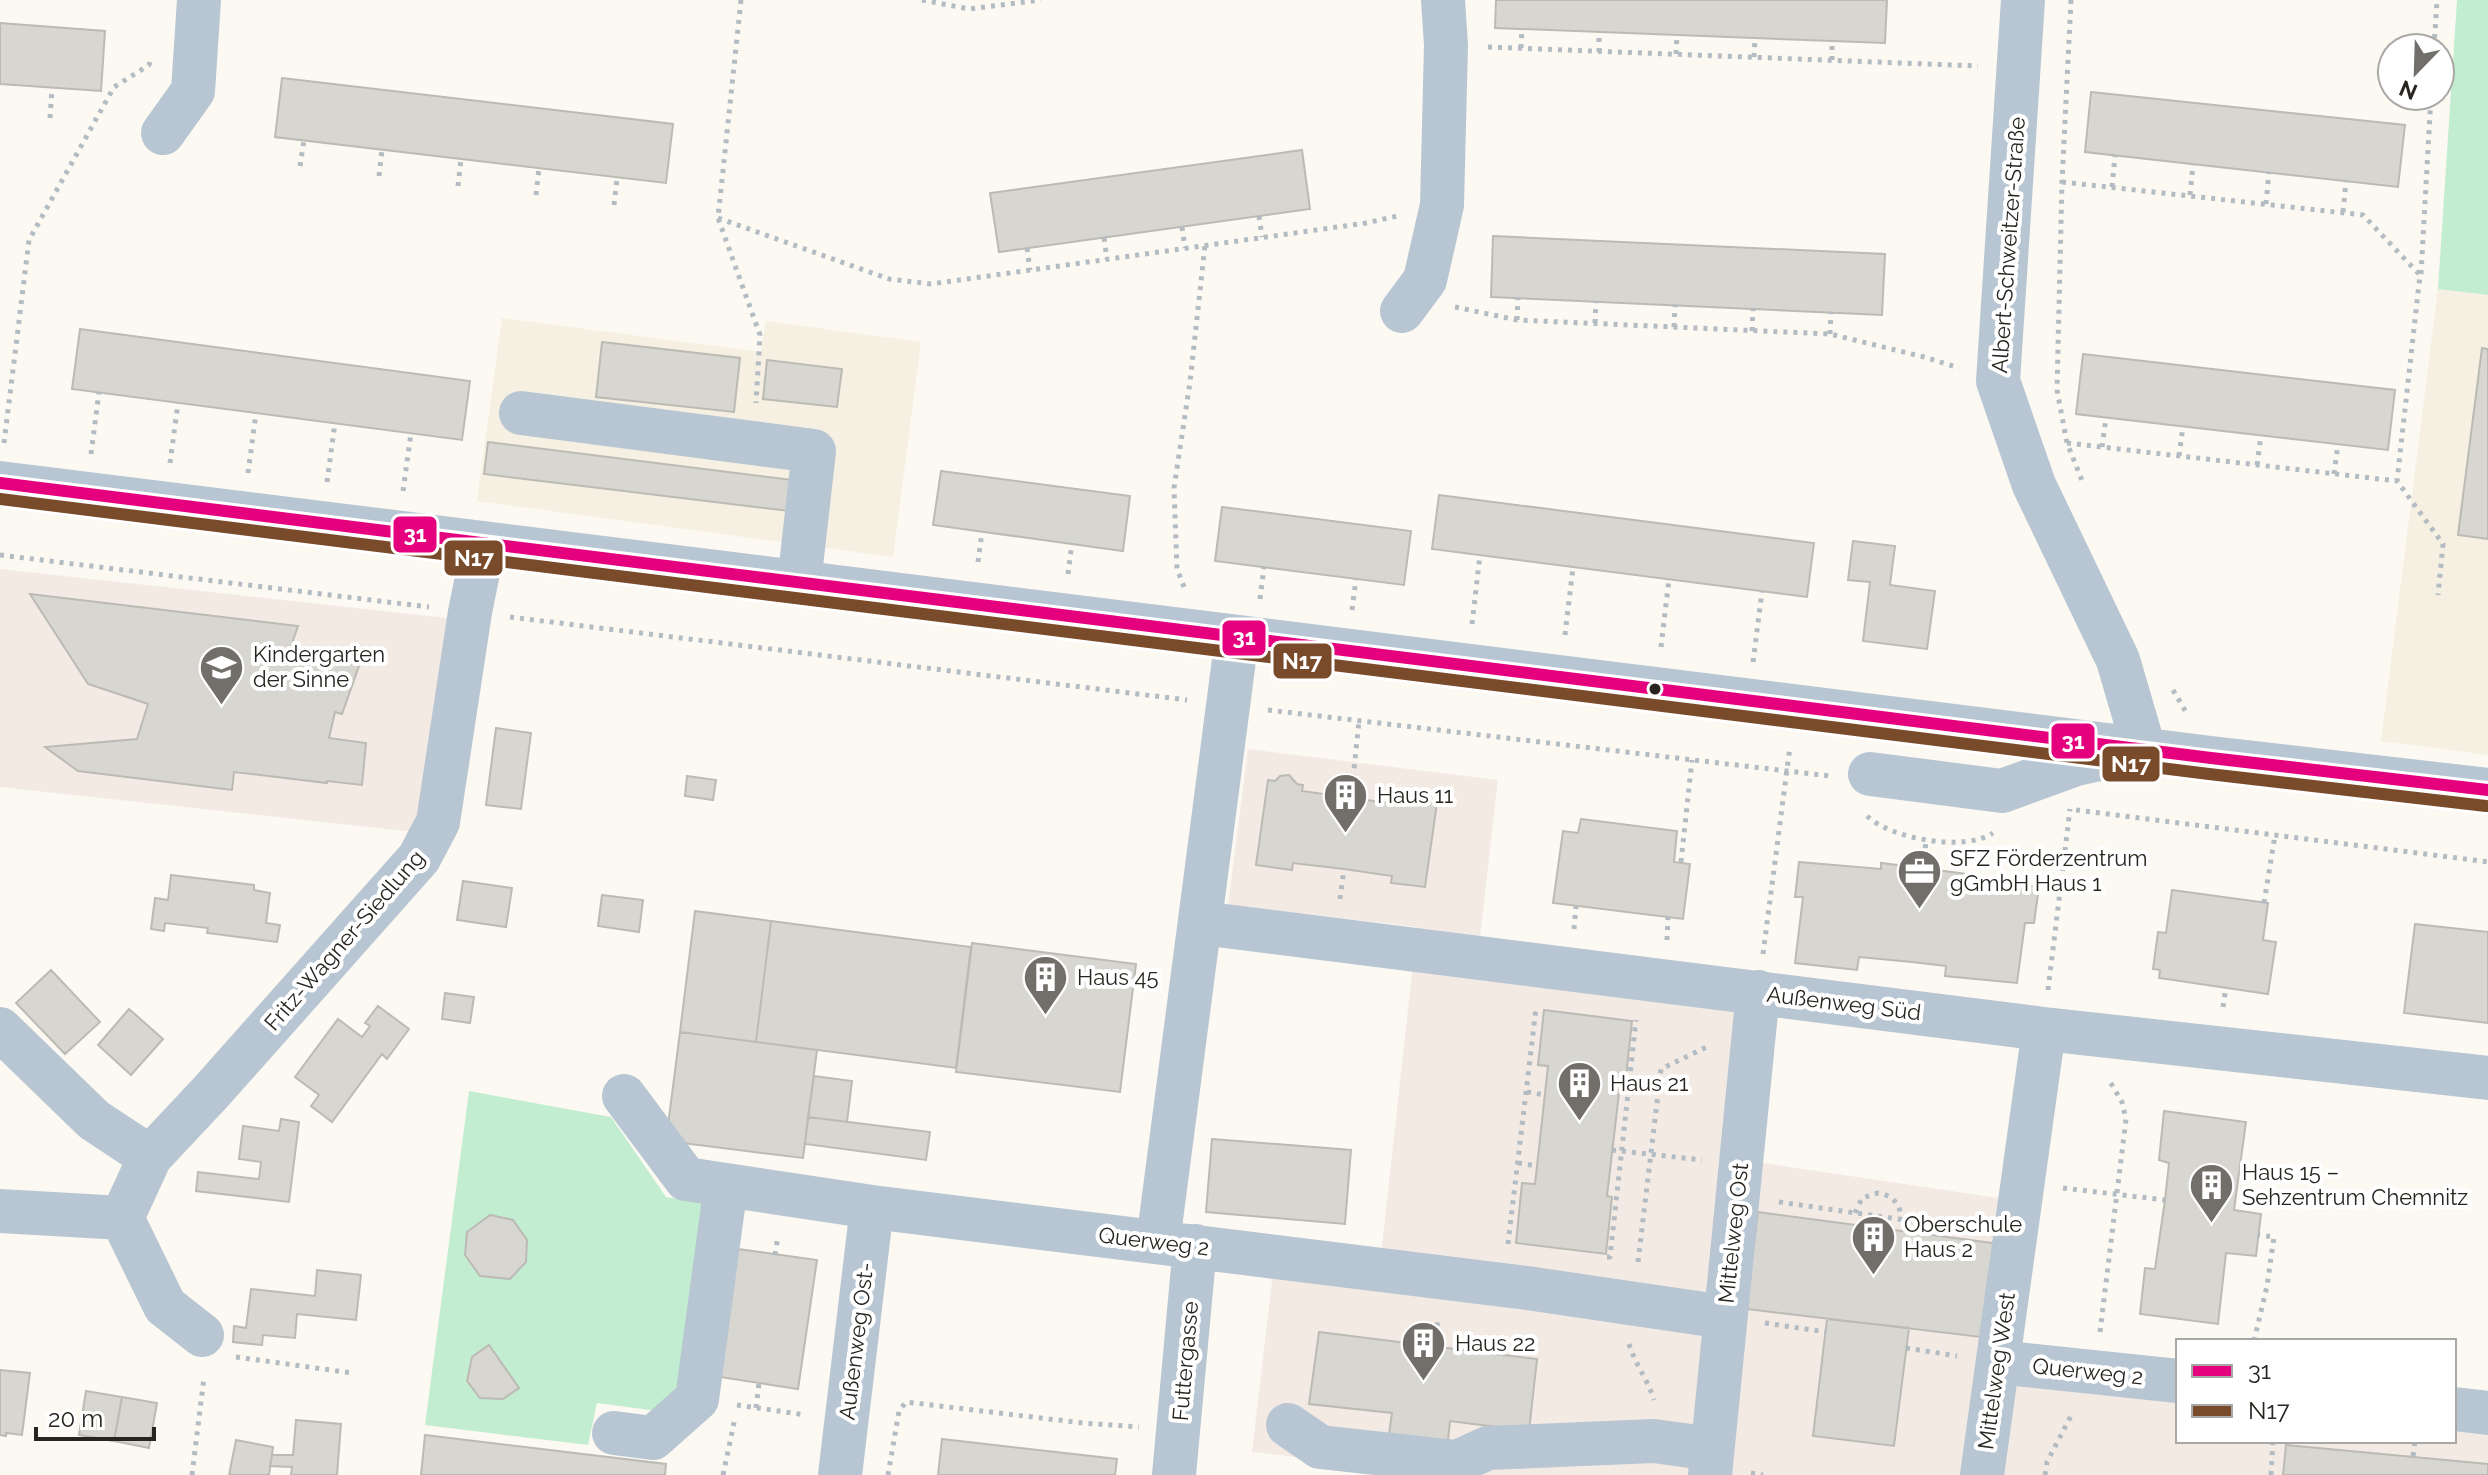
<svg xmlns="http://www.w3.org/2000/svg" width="2488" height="1475" viewBox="0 0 2488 1475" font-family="Raleway,sans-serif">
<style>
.built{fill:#f5f0e1}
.education{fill:#f4eae4}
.green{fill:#c2edd0}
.building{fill:#d8d6d0;stroke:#bcbab4;stroke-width:2}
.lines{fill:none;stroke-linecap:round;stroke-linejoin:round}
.path{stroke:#b3bcc2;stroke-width:5;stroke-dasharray:4 6;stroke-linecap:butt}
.minor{stroke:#b7c6d2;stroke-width:44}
.bus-1-casing{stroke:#fff;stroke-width:18}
.bus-2-casing{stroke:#fff;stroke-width:18}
.bus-1{stroke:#e5007d;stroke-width:12}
.bus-2{stroke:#7a4b2a;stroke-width:12}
.bus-dot{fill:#282520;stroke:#fff;stroke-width:3}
.labels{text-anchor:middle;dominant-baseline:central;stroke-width:8;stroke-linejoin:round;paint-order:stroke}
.street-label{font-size:22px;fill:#282520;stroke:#fff}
.poi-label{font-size:22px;fill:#282520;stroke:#fff;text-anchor:start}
.line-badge{stroke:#fff;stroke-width:3}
.badge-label{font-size:22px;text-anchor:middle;font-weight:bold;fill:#fff}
</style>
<rect width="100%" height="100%" fill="#fcf9f2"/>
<path class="built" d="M2438,289L2488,295V755L2381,741Z
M502,318L761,352L766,321L921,342L893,557L477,501Z"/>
<path class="education" d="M0,569L447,618L424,833L0,787Z
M1248,749L1498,780L1476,972L1779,1011L1757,1162L2039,1204L2017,1374L2178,1393V1441H2454V1425L2488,1429V1475H1447L1252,1452L1273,1272L1378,1282L1417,927L1228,905Z"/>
<path class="green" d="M2457,0H2488V295L2438,289Z
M469,1091L611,1117L666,1197L712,1204L690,1385L665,1412L597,1403L588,1445L425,1425Z"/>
<path class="building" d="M1496,0H1887L1885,43L1495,28Z
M0,23L105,31L101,91L0,84Z
M282,78L673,124L666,183L275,137Z
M2091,92L2405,125L2398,187L2085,152Z
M1302,150L1310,209L999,252L990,193Z
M1493,236L1885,254L1882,315L1491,297Z
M80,329L470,381L462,440L72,389Z
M602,342L740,358L734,412L596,397Z
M2482,348L2488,349V539L2458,535Z
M2083,354L2395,390L2388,450L2076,414Z
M767,360L842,369L837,407L763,399Z
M488,442L793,480L789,511L484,474Z
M941,471L1130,496L1123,551L933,525Z
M1439,495L1814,543L1807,597L1432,549Z
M1222,507L1411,531L1404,585L1215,561Z
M1853,541L1895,546L1890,585L1935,591L1927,649L1863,641L1870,582L1848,580Z
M30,594L298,626L290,649L308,656L310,649L359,666L342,714L335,712L329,738L366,743L362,785L327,781V783L234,772L232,790L78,771L45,747L137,739L148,704L88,684Z
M496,728L531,733L521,809L486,805Z
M1289,775L1297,784L1303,785L1302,791L1402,805V798L1408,799L1414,793H1421L1430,802L1437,803L1425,887L1391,883L1392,876L1344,869L1293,863L1292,870L1256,865L1268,780L1275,781L1280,776Z
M687,776L716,780L713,800L685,796Z
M1581,819L1677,831L1674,862L1690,864L1683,919L1553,903L1563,831L1578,833Z
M1799,862L1881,869V863L1968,874L1967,879L2039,887L2034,923H2025L2017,983L1945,976L1946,966L1912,962L1859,957L1857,970L1795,963L1803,897H1795Z
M171,875L254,885V890L270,893L266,923L280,925L277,942L207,933L208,928L165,923L164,931L151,929L155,898L168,900Z
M463,881L512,888L506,927L457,920Z
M2172,890L2268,903L2263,940L2276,942L2268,994L2159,978L2160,970L2153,969L2158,932L2166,933Z
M602,895L643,900L639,932L598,926Z
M695,911L771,921L756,1042L680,1032Z
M771,921L971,947L956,1068L756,1042Z
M2415,924L2488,932V1023L2404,1013Z
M972,943L1136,964L1120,1092L956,1072Z
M51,970L100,1022L65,1054L16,1003Z
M445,993L474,997L470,1023L442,1019Z
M378,1006L409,1029L387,1059L382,1054L332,1122L311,1106L319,1095L295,1077L338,1019L362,1037L370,1026L365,1023Z
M129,1009L163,1039L131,1075L98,1045Z
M1544,1010L1632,1021L1626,1077L1621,1076L1607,1196L1612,1197L1606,1254L1516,1243L1522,1183L1535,1184L1537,1166L1548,1066L1538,1065Z
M680,1032L817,1050L803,1158L666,1141Z
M814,1076L852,1081L847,1122L808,1117Z
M2164,1111L2246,1122L2234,1210L2261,1214L2256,1256L2226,1253L2218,1324L2140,1314L2145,1268L2155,1269L2165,1200L2169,1163L2159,1160Z
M808,1117L930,1132L926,1160L805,1144Z
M281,1119L299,1122L289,1202L196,1191L198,1172L259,1179L261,1162L239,1159L243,1126L279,1131Z
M1212,1139L1351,1150L1345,1224L1206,1212Z
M1758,1212L2001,1244L1989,1338L1746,1309Z
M490,1215L513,1220L527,1240L526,1262L510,1279L480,1276L465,1255L467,1232Z
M738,1249L817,1260L798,1389L720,1377Z
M317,1270L361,1275L356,1320L297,1314L295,1338L263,1335L262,1345L233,1342L234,1326L246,1328L251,1289L315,1296Z
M1827,1319L1909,1328L1894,1446L1813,1436Z
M1319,1332L1537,1359L1529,1431L1450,1421L1447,1449L1388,1441L1392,1413L1309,1404Z
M489,1345L519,1388L503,1399L480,1398L467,1381L472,1357Z
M0,1370L30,1373L22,1435L6,1433V1436L0,1435Z
M86,1391L122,1397L114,1441L79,1435Z
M122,1397L157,1403L149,1448L114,1441Z
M296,1420L341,1424L337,1475H291L292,1467L270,1466L272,1455H293Z
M425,1435L666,1464L665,1475H421Z
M942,1439L1117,1459L1115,1475H938Z
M236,1440L273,1447L269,1475H229Z
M2286,1445L2488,1464V1475H2283Z"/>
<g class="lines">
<path class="path" d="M741,0L718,218L760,335L756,403
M922,0L969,9L1041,0
M2071,0L2062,182L2057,390L2067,443L2083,483
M1488,47L1978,66
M1521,48L1522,29
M2434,48L2437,0
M1599,52V32
M1676,54L1677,35
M1754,57L1755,38
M1832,60V41
M50,118L52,88
M300,166L304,140
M379,176L382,150
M2062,182L2363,215L2420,275L2397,481
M458,186L461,159
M2112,187L2115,156
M536,195L539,168
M2190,195L2193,164
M2266,204L2269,172
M614,205L617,178
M2343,212L2346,181
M1259,216L1262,237
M718,218L889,279L931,284L1366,223L1397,216
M1182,227L1185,248
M1104,238L1107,259
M1027,248L1030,270
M2421,274L2431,96
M1455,307L1517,320L1830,334L1924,357L1959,368
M1517,320L1518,298
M1595,323L1596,301
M1674,327L1675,305
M1752,331L1753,309
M1830,334L1831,312
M4,443L29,240L114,87L149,65L150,61
M2067,443L2397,481L2443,544L2438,595
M2102,447L2106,418
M91,454L99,392
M2179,456L2183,426
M170,463L178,403
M2257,465L2261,435
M248,473L256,413
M2334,474L2338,444
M327,482L335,423
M403,491L411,433
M0,555L429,607
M978,562L982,532
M1068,574L1072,543
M1184,587L1177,569L1174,488L1190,382L1205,245
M1260,599L1264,567
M1352,610L1356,579
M510,617L1187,700
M1472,624L1480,555
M1565,635L1573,567
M1661,647L1669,579
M1753,662L1762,592
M2173,690L2186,712
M1268,710L1830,776
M1351,798L1359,721
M2076,810L2488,862
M1867,816C1891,839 1964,852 1993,833
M1681,862L1692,760
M1924,868L1926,838
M1340,899L1344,869
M2264,903L2275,835
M1574,929L1576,906
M1667,940L1668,917
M1763,954L1790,746
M2048,990L2070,809
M2223,1007L2226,987
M1527,1092L1545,1095
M1612,1150L1702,1160
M1518,1163L1537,1166
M2063,1188L2165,1200
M1779,1202L1975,1230
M1855,1213L1862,1198L1878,1193C1892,1195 1901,1204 1901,1219
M1877,1228L1879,1216
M1508,1244L1536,1008
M775,1255L778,1236
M1607,1257H1610L1636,1020
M1638,1262L1661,1069L1711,1045
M1765,1323L1826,1332
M2100,1332L2126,1119L2122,1102L2109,1080
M2254,1341L2267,1286L2274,1237L2258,1235
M1629,1344C1635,1364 1648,1380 1654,1400
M1434,1346L1438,1320
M1906,1348L1957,1356
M236,1357L352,1373
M737,1405L806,1415
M756,1408L759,1383
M2413,1456L2415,1441
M1751,1473L1763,1475
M192,1475L204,1377
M723,1475L735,1418
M888,1475L899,1411L906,1402L1083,1423L1139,1427
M2045,1475L2047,1462L2073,1412
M2271,1475L2273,1441"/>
<path class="minor" d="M2023,0L1998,381L2034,485L2118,660L2144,749
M163,133L193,91L199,0
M1402,311L1425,280L1442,205L1446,45L1443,0
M521,413L814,451L799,583
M0,483L2211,758L2488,790
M1870,774L2002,791L2076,764L2118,755
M1201,923L2044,1029L2488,1078
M0,1029L94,1120L150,1157
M624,1096L686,1179L872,1207L1527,1288L1724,1317
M0,1211L122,1218L165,1306L202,1335
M122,1218L150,1157L211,1092L419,858L438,822L470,612L484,543
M1158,1242L1237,637
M1998,1362L2178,1381
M2454,1409L2488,1413
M1288,1425L1320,1447L1457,1462L1488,1448L1654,1441L1712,1449
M614,1433L653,1438L697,1399L726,1185
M840,1475L872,1207
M1174,1475L1195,1246
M1710,1475L1758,992
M1982,1475L2044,1029"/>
<defs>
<path id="bus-1" d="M0,483L2211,758L2488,790"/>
<path id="bus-2" d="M0,499L2209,774L2486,806"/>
</defs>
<use href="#bus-1" class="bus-1-casing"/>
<use href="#bus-2" class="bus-2-casing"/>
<use href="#bus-1" class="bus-1"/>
<use href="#bus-2" class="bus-2"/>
</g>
<defs>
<symbol id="school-pin" viewBox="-11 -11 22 30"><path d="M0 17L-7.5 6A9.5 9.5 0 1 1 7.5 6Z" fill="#726f6a" stroke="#fff"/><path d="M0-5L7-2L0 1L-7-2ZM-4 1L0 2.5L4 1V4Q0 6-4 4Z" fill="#fff"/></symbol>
<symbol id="building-pin" viewBox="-11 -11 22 30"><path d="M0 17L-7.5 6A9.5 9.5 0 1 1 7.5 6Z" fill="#726f6a" stroke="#fff"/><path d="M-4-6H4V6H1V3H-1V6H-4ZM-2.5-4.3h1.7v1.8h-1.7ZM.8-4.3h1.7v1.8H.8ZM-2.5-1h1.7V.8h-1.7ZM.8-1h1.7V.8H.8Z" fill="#fff"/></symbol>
<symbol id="office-pin" viewBox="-11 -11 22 30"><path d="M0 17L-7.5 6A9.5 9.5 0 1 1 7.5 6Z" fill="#726f6a" stroke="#fff"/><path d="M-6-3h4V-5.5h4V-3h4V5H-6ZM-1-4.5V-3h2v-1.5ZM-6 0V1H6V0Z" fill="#fff"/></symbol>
</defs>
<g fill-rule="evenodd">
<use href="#school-pin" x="196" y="642" width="51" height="69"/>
<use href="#building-pin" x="1320" y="770" width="51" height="69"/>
<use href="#office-pin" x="1894" y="846" width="51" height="69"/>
<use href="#building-pin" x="1020" y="952" width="51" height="69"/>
<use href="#building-pin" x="1554" y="1058" width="51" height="69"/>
<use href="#building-pin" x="2186" y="1160" width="51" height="69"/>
<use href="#building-pin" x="1848" y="1212" width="51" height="69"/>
<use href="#building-pin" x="1398" y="1318" width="51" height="69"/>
</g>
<circle class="bus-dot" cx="1655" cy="689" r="7"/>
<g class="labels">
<g class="street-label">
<text transform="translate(2008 245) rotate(-86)">Albert-Schweitzer-Straße</text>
<text transform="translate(344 940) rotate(-49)">Fritz-Wagner-Siedlung</text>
<text transform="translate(1844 1003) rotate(7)">Außenweg Süd</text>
<text transform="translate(1733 1233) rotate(-84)">Mittelweg Ost</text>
<text transform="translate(1154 1241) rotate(7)">Querweg 2</text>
<text transform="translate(856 1341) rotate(-83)">Außenweg Ost-</text>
<text transform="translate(1185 1361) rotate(-85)">Futtergasse</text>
<text transform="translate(1996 1371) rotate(-82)">Mittelweg West</text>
<text transform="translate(2088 1371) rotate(6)">Querweg 2</text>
</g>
<g class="poi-label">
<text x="253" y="654">Kindergarten<tspan x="253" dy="25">der Sinne</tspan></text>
<text x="1377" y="795">Haus 11</text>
<text x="1950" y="858">SFZ Förderzentrum<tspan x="1950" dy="25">gGmbH Haus 1</tspan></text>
<text x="1077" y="977">Haus 45</text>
<text x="1610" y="1083">Haus 21</text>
<text x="2242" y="1172">Haus 15 –<tspan x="2242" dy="25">Sehzentrum Chemnitz</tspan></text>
<text x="1904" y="1224">Oberschule<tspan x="1904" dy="25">Haus 2</tspan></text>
<text x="1455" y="1343">Haus 22</text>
</g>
</g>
<g class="line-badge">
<rect x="392" y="515" width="46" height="39" rx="8" fill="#e5007d"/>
<rect x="443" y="539" width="61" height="38" rx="8" fill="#7a4b2a"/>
<rect x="1221" y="619" width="46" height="38" rx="8" fill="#e5007d"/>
<rect x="1272" y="642" width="61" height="38" rx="8" fill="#7a4b2a"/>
<rect x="2050" y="722" width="46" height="38" rx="8" fill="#e5007d"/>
<rect x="2101" y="745" width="60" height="38" rx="8" fill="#7a4b2a"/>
</g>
<g class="badge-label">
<text x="415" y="542">31</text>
<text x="474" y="566">N17</text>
<text x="1244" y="645">31</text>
<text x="1302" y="669">N17</text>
<text x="2073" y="749">31</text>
<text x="2131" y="772">N17</text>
</g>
<rect x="2176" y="1339" width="280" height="104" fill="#ffffff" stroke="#a9a8a6" stroke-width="2"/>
<rect x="2192" y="1365" width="40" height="12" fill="#e5007d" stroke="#a9a8a6" stroke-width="2"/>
<text x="2248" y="1379" font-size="24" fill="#282520">31</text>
<rect x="2192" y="1405" width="40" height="12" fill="#7a4b2a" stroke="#a9a8a6" stroke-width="2"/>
<text x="2248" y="1419" font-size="24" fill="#282520">N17</text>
<g transform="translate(2416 72) rotate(203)"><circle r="38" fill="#ffffff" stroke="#a9a8a6" stroke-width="2"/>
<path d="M0-6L14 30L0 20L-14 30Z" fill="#726f6a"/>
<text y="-12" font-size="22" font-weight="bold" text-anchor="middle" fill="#282520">N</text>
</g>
<path d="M36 1427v12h118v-12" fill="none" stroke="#282520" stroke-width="4"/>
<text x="48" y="1427" font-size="24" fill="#282520" stroke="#ffffff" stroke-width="6" paint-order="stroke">20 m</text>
</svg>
